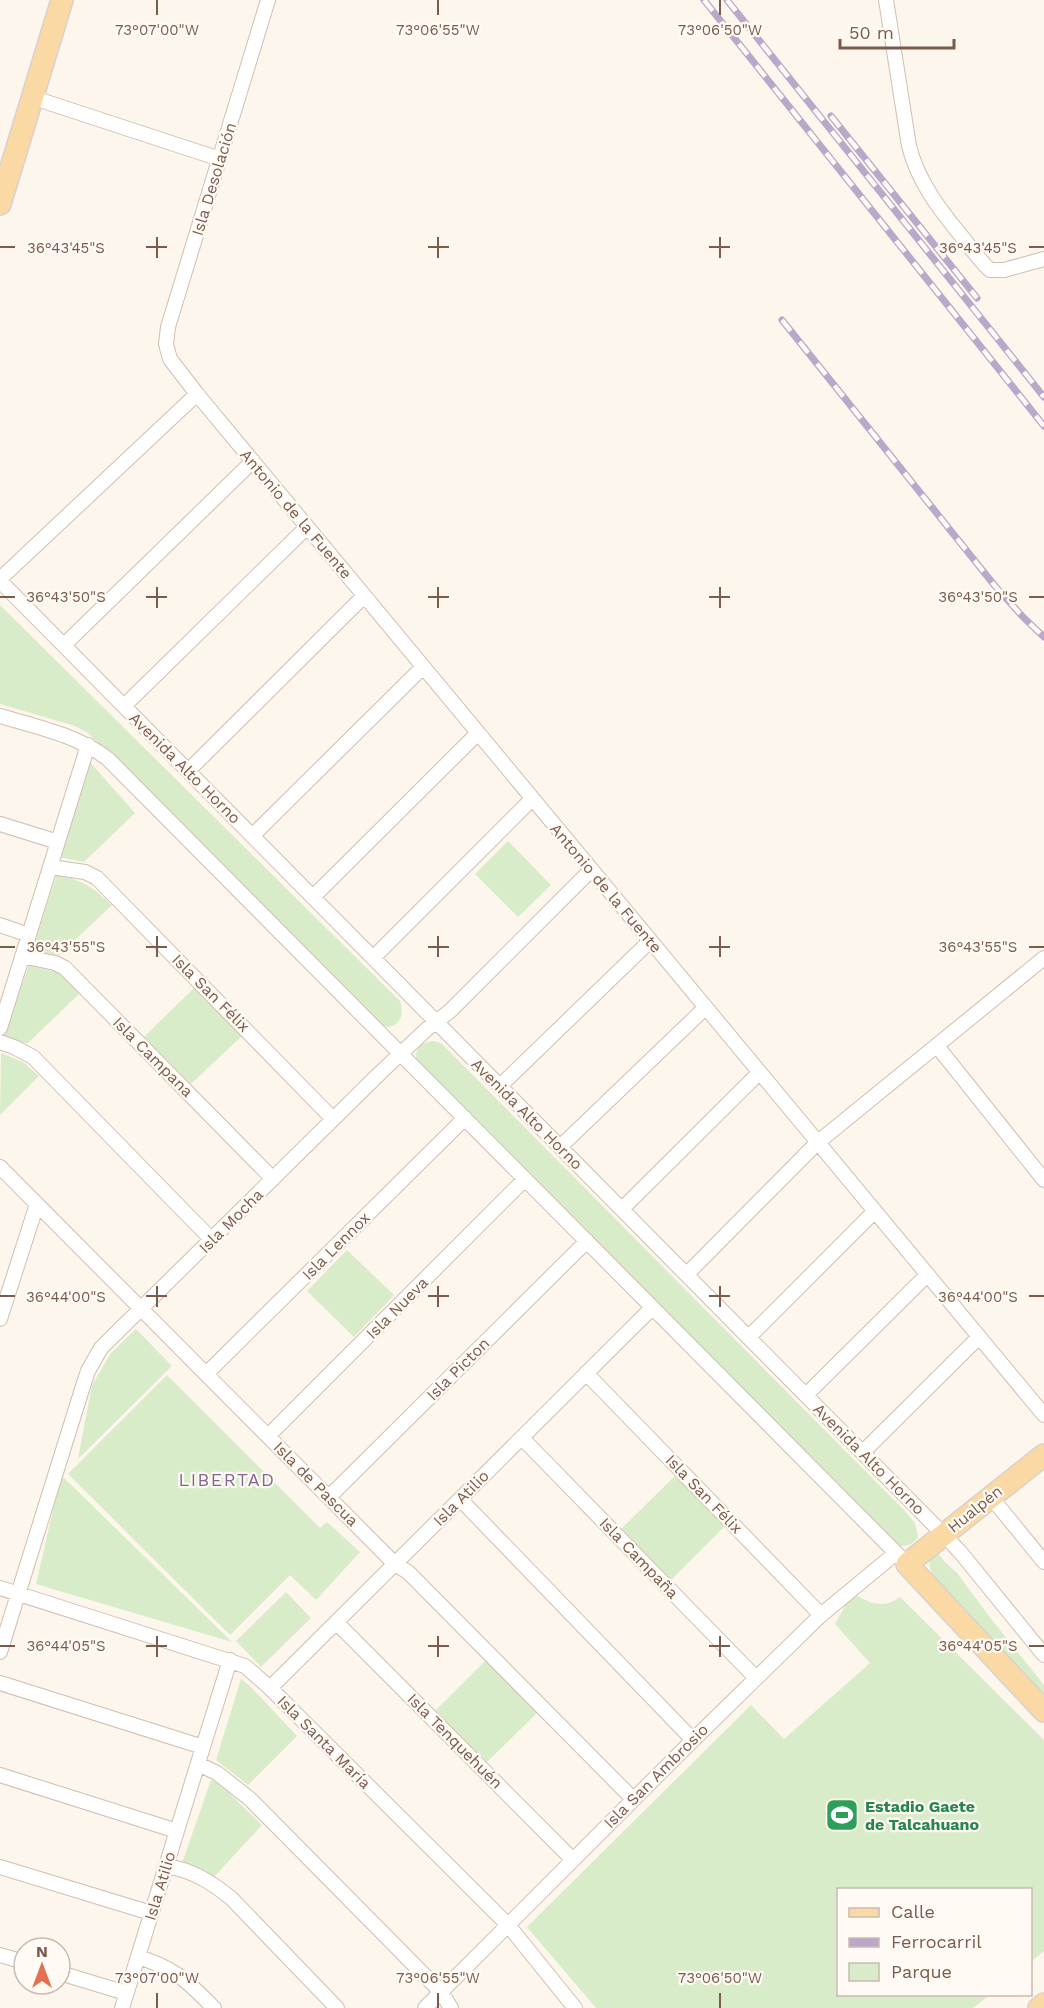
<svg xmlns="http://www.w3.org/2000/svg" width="1044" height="2008" viewBox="0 0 1044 2008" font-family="'Work Sans',sans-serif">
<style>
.green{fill:#d8ecc9}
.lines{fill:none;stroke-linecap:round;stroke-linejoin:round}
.street-casing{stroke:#d1beb0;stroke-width:16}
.primary-casing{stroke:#dad1cd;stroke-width:24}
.street{stroke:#fff;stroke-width:14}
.primary{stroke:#fbd9a5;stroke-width:21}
.rail-casing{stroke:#b9a8c9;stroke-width:7}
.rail{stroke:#fffaf3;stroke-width:4.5;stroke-dasharray:14;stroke-linecap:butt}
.ticks{fill:none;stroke:#7a5c4d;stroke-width:2}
.labels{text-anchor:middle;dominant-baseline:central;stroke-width:4.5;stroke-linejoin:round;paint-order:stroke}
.street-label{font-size:16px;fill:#7a5c4d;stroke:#fffaf3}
.leisure-label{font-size:16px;font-weight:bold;fill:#27864d;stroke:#fffaf3;text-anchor:start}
.neighbourhood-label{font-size:18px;letter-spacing:1.5px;fill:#846695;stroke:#fffaf3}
.ticks-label{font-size:15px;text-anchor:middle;fill:#7a5c4d;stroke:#fffaf3;stroke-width:4.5;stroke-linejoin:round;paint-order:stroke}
</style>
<rect width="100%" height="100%" fill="#fdf6ec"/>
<path class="green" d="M0,605L400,1001C405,1016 399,1030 381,1026L88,733L75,726L0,704Z
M89,761L135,813L84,862L59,857Z
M508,841L551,885L518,917L475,874Z
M57,874C84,882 91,885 112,905L58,956L32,951Z
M29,965L59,973L81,992L28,1043H16L3,1039Z
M197,985L244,1034L191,1084L144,1037Z
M434,1041L441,1043L904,1510L915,1523L918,1537C912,1545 908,1546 898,1546L416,1060C415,1047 422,1042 434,1041Z
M1,1053L23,1062L39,1076L0,1115Z
M347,1250L394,1295L354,1337L307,1291Z
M136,1329L172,1366L78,1459L92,1385L111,1353Z
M167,1375L320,1528L327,1522L360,1552L316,1600L290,1575L230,1635L68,1474Z
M61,1475L232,1642L36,1584Z
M675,1476L725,1526L671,1580L621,1529Z
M932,1545L944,1561L957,1573L992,1620L1044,1685V1698L936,1584C931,1570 925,1560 932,1545Z
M286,1592L311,1618L261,1667L236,1641Z
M852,1593C870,1603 882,1610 900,1597L1044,1740V1951L1031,1962L1030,1890H838V1994L990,1995L973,2008H596L527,1927L751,1705L784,1739L870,1663L835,1624Z
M487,1659L539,1711L487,1762L435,1711Z
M241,1679L249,1685L297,1736L248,1785L216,1760Z
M211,1780L219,1783L262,1825L213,1878L181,1866Z"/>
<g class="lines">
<defs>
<path id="street" d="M268,0L168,327L166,344L170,359L197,394L1044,1415
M886,0L909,146C918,182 940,210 963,238C971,248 979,260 990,270H1004L1044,259
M31,97L220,159
M0,579L197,394
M0,581L944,1535L961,1553L1044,1655
M64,645L253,461
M124,706L307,527
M0,716C37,727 77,735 108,759L907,1564
M188,771L364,596
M0,824L58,842
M252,836L423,667
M50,867L85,872L97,878L333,1119
M313,897L478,733
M0,925L29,935
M22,956L55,963L65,968L273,1179
M373,958L532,799
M0,1028L88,745
M0,1042L14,1047L33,1057L211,1239
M937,1046L1044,1180
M500,1086L650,941
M560,1147L705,1008
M0,1167L395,1564L408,1572L633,1799
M622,1209L759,1073
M687,1274L817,1143L1044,958
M0,1319L37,1204
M749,1337L874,1212
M586,1373L821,1615
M206,1374L465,1118
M806,1395L927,1275
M268,1436L525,1179
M522,1438L756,1678
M863,1452L979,1337
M329,1497L587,1241
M991,1497L1044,1562
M460,1499L693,1740
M0,1588L245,1666L270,1688L508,1925L575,2008
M336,1622L573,1860
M0,1652L83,1386L88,1371L101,1348L381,1072L428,1028L450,1011L591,870
M0,1683L203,1747
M270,1688L652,1308
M198,1764L217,1773L250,1799L441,1992L451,2008
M0,1775L177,1831
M166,1866C192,1870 211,1882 231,1898L337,2008
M0,1867L151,1913
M0,1955L24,1962
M138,1957C175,1968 187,1981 214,2008
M60,1973L126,1993
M122,2008L230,1660
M425,2008L693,1740L821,1615L896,1553"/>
<path id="primary" d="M0,204L62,0
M1044,1455L907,1564L1044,1711
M1039,2008L1044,2004"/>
</defs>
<use href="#street" class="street-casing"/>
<use href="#primary" class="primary-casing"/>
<use href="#street" class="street"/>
<use href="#primary" class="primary"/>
<defs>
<path id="rail" d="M704,0L1044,426
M727,0L1044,397
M831,116L977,298
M782,320L995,586L1023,617L1044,637"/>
</defs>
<use href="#rail" class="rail-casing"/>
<use href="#rail" class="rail"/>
</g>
<path class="ticks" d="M157,0V15M438,0V15M720,0V15M157,237V258M438,237V258M720,237V258M0,247H15M146,247H167M428,247H449M709,247H730M1029,247H1044M157,587V608M438,587V608M720,587V608M0,597H15M146,597H167M428,597H449M709,597H730M1029,597H1044M157,936V957M438,936V957M720,936V957M0,947H15M146,947H167M428,947H449M709,947H730M1029,947H1044M157,1286V1307M438,1286V1307M720,1286V1307M0,1296H15M146,1296H167M428,1296H449M709,1296H730M1029,1296H1044M157,1636V1657M438,1636V1657M720,1636V1657M0,1646H15M146,1646H167M428,1646H449M709,1646H730M1029,1646H1044M157,1993V2008M438,1993V2008M720,1993V2008"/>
<defs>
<symbol id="stadium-square" viewBox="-11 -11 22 22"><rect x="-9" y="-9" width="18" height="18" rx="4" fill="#2e9e5b" stroke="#fffaf3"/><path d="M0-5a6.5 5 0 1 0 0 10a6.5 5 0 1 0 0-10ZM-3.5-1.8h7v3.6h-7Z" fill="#fff"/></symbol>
</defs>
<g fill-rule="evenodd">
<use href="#stadium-square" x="823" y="1796" width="38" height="38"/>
</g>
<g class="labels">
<g class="street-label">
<text transform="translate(214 179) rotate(-73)">Isla Desolación</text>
<text transform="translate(296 514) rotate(50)">Antonio de la Fuente</text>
<text transform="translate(185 768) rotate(45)">Avenida Alto Horno</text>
<text transform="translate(606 888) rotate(50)">Antonio de la Fuente</text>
<text transform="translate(211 993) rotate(45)">Isla San Félix</text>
<text transform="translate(153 1057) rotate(45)">Isla Campana</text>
<text transform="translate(527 1114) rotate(45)">Avenida Alto Horno</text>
<text transform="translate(231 1221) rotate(-45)">Isla Mocha</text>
<text transform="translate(336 1246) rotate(-45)">Isla Lennox</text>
<text transform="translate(397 1308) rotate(-45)">Isla Nueva</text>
<text transform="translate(458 1369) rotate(-45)">Isla Picton</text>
<text transform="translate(869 1459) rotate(45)">Avenida Alto Horno</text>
<text transform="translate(316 1484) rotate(45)">Isla de Pascua</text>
<text transform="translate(704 1494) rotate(46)">Isla San Félix</text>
<text transform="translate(461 1498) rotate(-45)">Isla Atilio</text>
<text transform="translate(975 1509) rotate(-39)">Hualpén</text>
<text transform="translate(639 1558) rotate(46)">Isla Campaña</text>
<text transform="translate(455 1741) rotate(45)">Isla Tenquehuén</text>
<text transform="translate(324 1742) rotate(45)">Isla Santa María</text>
<text transform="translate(656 1776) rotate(-45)">Isla San Ambrosio</text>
<text transform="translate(160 1886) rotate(-73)">Isla Atilio</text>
</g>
<g class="leisure-label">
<text x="865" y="1806">Estadio Gaete<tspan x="865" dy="18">de Talcahuano</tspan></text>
</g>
<g class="neighbourhood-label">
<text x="227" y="1479">LIBERTAD</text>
</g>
</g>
<g class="ticks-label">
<text x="157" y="35">73°07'00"W</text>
<text x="438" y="35">73°06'55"W</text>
<text x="720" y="35">73°06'50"W</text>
<text x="66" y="253">36°43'45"S</text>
<text x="978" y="253">36°43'45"S</text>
<text x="66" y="602">36°43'50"S</text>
<text x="978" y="602">36°43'50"S</text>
<text x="66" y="952">36°43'55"S</text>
<text x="978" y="952">36°43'55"S</text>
<text x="66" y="1302">36°44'00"S</text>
<text x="978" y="1302">36°44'00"S</text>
<text x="66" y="1651">36°44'05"S</text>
<text x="978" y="1651">36°44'05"S</text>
<text x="157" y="1983">73°07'00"W</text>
<text x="438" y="1983">73°06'55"W</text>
<text x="720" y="1983">73°06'50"W</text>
</g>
<rect x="837" y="1888" width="195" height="108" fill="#fffaf3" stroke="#cabbb1" stroke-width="1.5"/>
<rect x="849" y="1908" width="30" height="9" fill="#fbd9a5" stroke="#cabbb1" stroke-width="1.5"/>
<text x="891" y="1918" font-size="18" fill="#7a5c4d">Calle</text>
<rect x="849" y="1938" width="30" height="9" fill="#b9a8c9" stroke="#cabbb1" stroke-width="1.5"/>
<text x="891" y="1948" font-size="18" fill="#7a5c4d">Ferrocarril</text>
<rect x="849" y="1963" width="30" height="18" fill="#d8ecc9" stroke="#cabbb1" stroke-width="1.5"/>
<text x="891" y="1978" font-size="18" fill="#7a5c4d">Parque</text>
<g transform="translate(42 1966)"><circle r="28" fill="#fffaf3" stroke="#cabbb1" stroke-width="1.5"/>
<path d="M0-4.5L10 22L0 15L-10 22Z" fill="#e76f51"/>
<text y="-9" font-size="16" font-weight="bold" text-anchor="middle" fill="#7a5c4d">N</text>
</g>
<path d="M840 39v9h114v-9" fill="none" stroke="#7a5c4d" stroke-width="3"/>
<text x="849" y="39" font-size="18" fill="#7a5c4d" stroke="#fffaf3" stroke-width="4.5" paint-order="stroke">50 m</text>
</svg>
